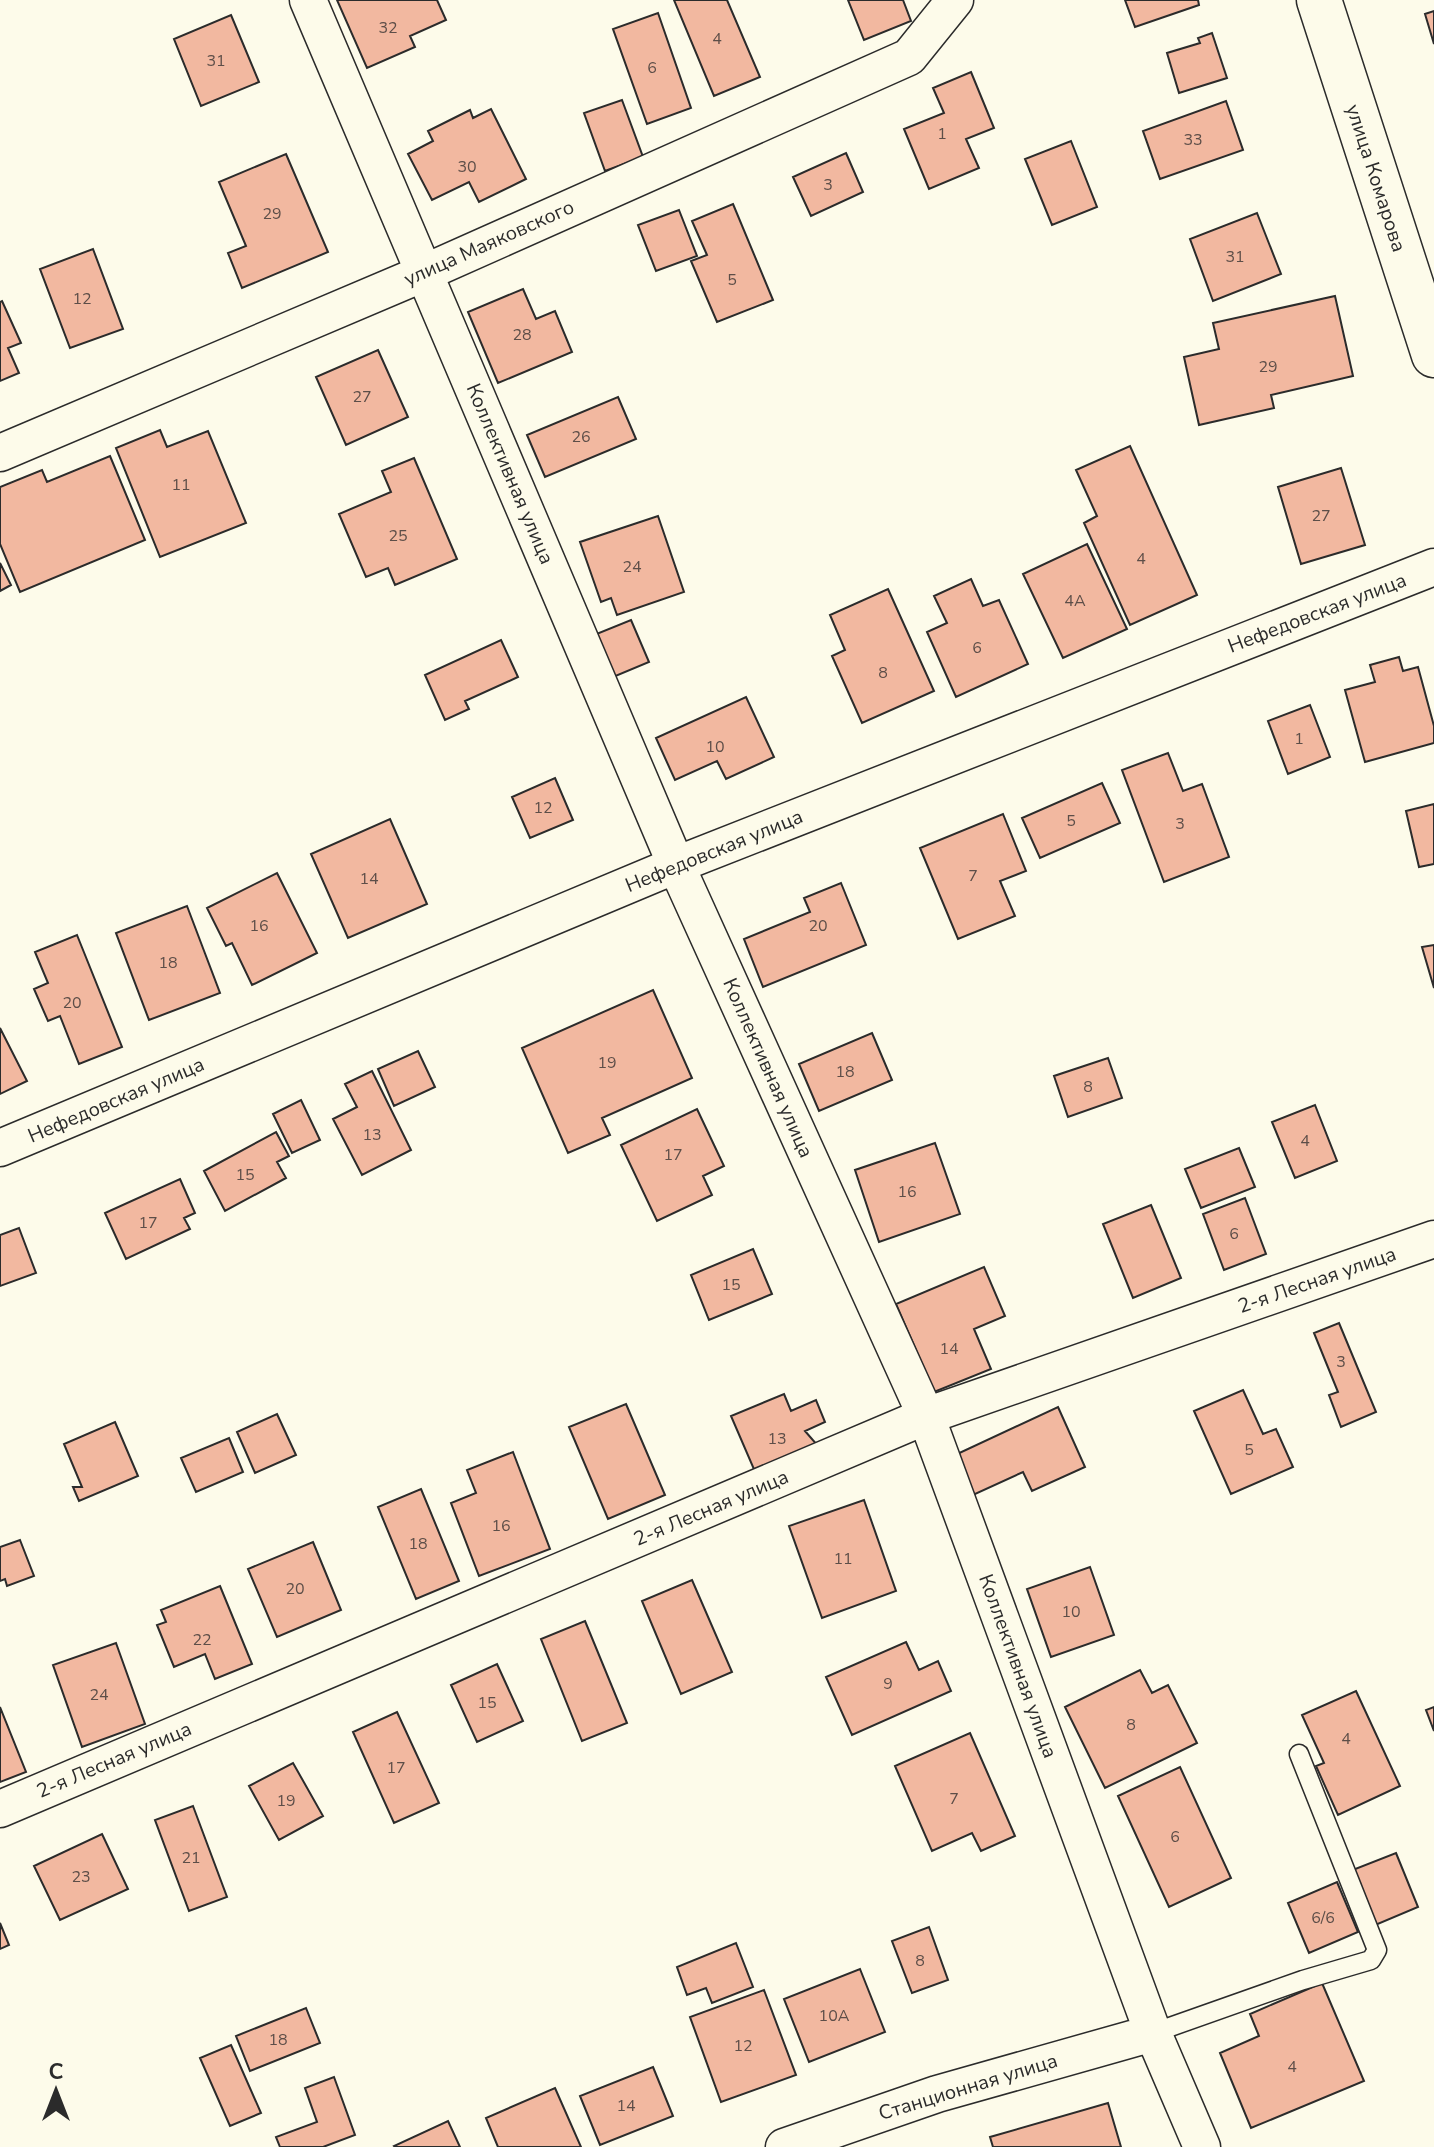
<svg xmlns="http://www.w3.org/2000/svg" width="1434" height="2147" viewBox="0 0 1434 2147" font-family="'Nunito Sans',sans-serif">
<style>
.building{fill:#f2b8a0;stroke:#2b2b2b;stroke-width:2}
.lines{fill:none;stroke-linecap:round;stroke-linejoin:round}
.lane-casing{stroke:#2b2b2b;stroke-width:21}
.street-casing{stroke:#2b2b2b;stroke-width:39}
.secondary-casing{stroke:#2b2b2b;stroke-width:47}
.lane{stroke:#fdfbea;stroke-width:18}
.street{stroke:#fdfbea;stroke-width:36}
.secondary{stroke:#fdfbea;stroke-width:44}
.labels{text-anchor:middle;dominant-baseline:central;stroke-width:6;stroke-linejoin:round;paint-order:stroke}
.number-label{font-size:16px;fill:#5d4e48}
.street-label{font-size:20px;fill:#2b2b2b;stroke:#fdfbea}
</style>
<rect width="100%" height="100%" fill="#fdfbea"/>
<path class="building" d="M337,0H437L446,20L410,36L415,47L367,68Z
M674,0H727L760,77L714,96Z
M848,0H903L911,21L864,40Z
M1125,0H1198L1199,5L1135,27Z
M1434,11V44L1425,14Z
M658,13L691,108L647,124L613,29Z
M231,15L259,82L201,106L174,39Z
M1212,33L1227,78L1179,93L1167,53L1200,43L1198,38Z
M971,72L994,128L966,139L979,168L929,189L904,129L944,113L933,88Z
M622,100L643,157L605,171L584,113Z
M1226,101L1243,150L1160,179L1143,131Z
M491,109L526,179L479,202L469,182L432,200L408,154L433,141L428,131L470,110L473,118Z
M1071,141L1097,207L1052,225L1025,159Z
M846,153L863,192L811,216L793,177Z
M286,154L328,252L242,288L228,253L246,246L219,182Z
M733,204L773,300L717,322L691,261L707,255L692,221Z
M679,210L697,256L656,271L638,225Z
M1257,213L1281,274L1213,301L1190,239Z
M93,249L123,329L70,348L40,269Z
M523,289L536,319L555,311L572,352L498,383L468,312Z
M1335,296L1353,376L1271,395L1274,408L1199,425L1184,357L1219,349L1213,323Z
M2,301L21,343L8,348L19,373L0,381V302Z
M378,350L408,417L346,445L316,377Z
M618,397L636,439L545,477L527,435Z
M160,430L167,447L208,431L246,523L160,557L116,448Z
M1130,446L1197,595L1130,625L1084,523L1097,516L1076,470Z
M110,456L145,540L20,592L0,544V487L42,470L47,482Z
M414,458L457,559L395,585L388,568L366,577L339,514L391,492L382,471Z
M1341,468L1365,545L1301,564L1278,487Z
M658,516L684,592L617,615L611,598L601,602L580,542Z
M1087,544L1127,629L1063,658L1023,574Z
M0,563L11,585L0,591Z
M971,579L983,606L999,600L1028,664L956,697L927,632L947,623L934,596Z
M888,589L934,691L862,723L832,656L845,650L830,615Z
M631,620L649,662L606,680L589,637Z
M501,640L518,677L465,701L469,709L445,720L425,675Z
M1399,657L1403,671L1418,667L1434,726V743L1365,762L1345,690L1375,682L1370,665Z
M746,697L774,757L726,779L717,761L675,780L656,738Z
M1310,705L1330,757L1288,774L1268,721Z
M1168,753L1183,791L1202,784L1229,857L1164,882L1122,770Z
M555,778L573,820L530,838L512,797Z
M1102,783L1120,823L1040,858L1022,818Z
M1434,804V864L1419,867L1406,811Z
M1003,814L1026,871L1000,881L1015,916L958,939L920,848Z
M390,819L427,904L348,938L311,854Z
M277,873L317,953L252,985L232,943L226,946L207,908Z
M841,883L866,945L763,987L744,939L810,912L804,898Z
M187,906L220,993L149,1020L116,933Z
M77,935L122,1047L79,1064L60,1016L48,1021L34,989L48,983L35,952Z
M1434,945V988L1422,947Z
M653,990L692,1078L602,1118L610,1135L568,1153L522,1048Z
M0,1028L27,1081L0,1094Z
M872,1033L892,1080L819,1111L799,1064Z
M418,1051L435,1087L394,1106L378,1069Z
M1108,1058L1122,1098L1068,1117L1054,1076Z
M372,1071L411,1150L362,1175L333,1119L357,1107L345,1084Z
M301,1100L320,1140L292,1153L273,1114Z
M1315,1105L1337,1161L1295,1178L1272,1122Z
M697,1109L724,1166L703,1176L712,1195L657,1221L621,1145Z
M276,1132L289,1156L277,1162L286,1178L225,1211L204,1171Z
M935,1143L960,1214L879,1242L855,1170Z
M1239,1148L1255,1187L1201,1208L1185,1169Z
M180,1179L195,1213L184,1218L190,1229L126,1259L105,1213Z
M1245,1198L1266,1254L1224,1270L1203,1214Z
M1151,1205L1181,1278L1133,1298L1103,1224Z
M19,1228L36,1273L0,1286V1235Z
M753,1249L772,1294L709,1320L691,1275Z
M984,1267L1005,1316L974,1329L991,1369L934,1392L896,1304Z
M1339,1323L1376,1412L1341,1427L1329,1395L1338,1392L1314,1333Z
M1243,1390L1263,1434L1276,1429L1293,1467L1231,1494L1194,1411Z
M784,1394L791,1411L816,1400L825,1422L805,1431L819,1447L756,1474L731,1416Z
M626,1404L665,1495L608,1519L569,1427Z
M1058,1407L1085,1467L1032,1491L1023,1472L973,1495L955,1455Z
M277,1414L296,1455L255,1473L237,1432Z
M115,1422L138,1476L79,1501L73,1487H82L64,1444Z
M229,1438L243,1472L196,1492L181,1458Z
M513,1452L550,1549L479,1576L451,1503L476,1493L467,1470Z
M421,1489L459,1581L416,1599L378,1507Z
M864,1500L896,1591L822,1618L789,1526Z
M20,1540L34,1576L7,1586L5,1579L0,1581V1547Z
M313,1542L341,1610L277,1637L248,1569Z
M1090,1567L1114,1635L1051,1657L1027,1589Z
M692,1580L732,1672L681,1694L642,1601Z
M220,1586L252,1664L215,1679L205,1654L174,1667L157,1625L166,1622L161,1610Z
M585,1621L627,1723L582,1741L541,1639Z
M906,1642L919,1670L938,1661L951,1691L852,1735L826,1677Z
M116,1643L145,1724L82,1747L53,1665Z
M497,1664L523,1721L477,1742L451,1685Z
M1140,1670L1152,1693L1168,1685L1197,1743L1105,1788L1065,1707Z
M1356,1691L1400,1786L1338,1815L1316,1766L1324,1763L1302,1715Z
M0,1707L26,1772L0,1782Z
M1434,1707V1731L1426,1710Z
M397,1712L439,1803L394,1823L353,1732Z
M970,1733L1015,1836L981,1851L972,1833L932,1851L895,1766Z
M293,1763L323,1816L279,1840L249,1786Z
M1180,1767L1231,1878L1169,1907L1118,1796Z
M193,1806L227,1897L189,1911L155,1820Z
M102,1834L128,1889L60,1920L34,1866Z
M1396,1853L1418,1907L1373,1926L1350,1871Z
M1337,1882L1358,1932L1309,1953L1288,1903Z
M0,1923L9,1945L0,1949Z
M929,1927L948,1980L912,1993L892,1941Z
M736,1943L753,1987L712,2003L706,1988L687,1995L677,1967Z
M860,1969L885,2032L809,2062L784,1999Z
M1322,1983L1364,2081L1251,2128L1220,2053L1259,2036L1250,2014Z
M764,1990L796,2075L721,2102L690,2017Z
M306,2008L320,2043L250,2071L236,2036Z
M231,2045L261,2113L230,2126L200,2058Z
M653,2067L673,2116L600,2145L580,2096Z
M334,2077L355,2135L323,2147H280L276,2137L317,2122L305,2088Z
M555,2088L581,2147H498L486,2118Z
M1108,2103L1121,2147H993L990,2137Z
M448,2121L460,2147H395L394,2146Z"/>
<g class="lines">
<defs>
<path id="lane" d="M1153,2033L1303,1980L1371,1960L1377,1950L1299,1754"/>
<path id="street" d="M308,0L676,865L926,1416L1153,2033L1202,2147
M0,453L424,273L909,57L955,0
M0,1148L676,865L1434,567
M0,1809L926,1416L1434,1239
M784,2147L937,2094L1153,2033"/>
<path id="secondary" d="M1319,0L1434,355"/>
</defs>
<use href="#lane" class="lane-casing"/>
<use href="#street" class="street-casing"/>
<use href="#secondary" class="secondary-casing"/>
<use href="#lane" class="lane"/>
<use href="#street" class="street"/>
<use href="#secondary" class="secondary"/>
</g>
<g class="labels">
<g class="number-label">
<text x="388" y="28">32</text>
<text x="717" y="39">4</text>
<text x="216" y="61">31</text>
<text x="652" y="68">6</text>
<text x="942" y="134">1</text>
<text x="1193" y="140">33</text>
<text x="467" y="167">30</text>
<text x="828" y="185">3</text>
<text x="272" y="214">29</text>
<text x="1235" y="257">31</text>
<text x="732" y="280">5</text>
<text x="82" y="299">12</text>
<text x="522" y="335">28</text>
<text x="1268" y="367">29</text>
<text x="362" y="397">27</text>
<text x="581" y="437">26</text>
<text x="181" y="485">11</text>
<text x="1321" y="516">27</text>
<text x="398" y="536">25</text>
<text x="1141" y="559">4</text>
<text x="632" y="567">24</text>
<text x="1075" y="601">4А</text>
<text x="977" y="648">6</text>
<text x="883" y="673">8</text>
<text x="1299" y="739">1</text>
<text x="715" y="747">10</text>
<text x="543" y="808">12</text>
<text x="1071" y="821">5</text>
<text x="1180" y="824">3</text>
<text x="973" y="876">7</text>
<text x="369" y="879">14</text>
<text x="259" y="926">16</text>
<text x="818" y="926">20</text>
<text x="168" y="963">18</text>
<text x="72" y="1003">20</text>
<text x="607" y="1063">19</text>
<text x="845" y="1072">18</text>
<text x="1088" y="1087">8</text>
<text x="372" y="1135">13</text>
<text x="1305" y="1141">4</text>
<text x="673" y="1155">17</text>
<text x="245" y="1175">15</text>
<text x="907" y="1192">16</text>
<text x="148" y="1223">17</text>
<text x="1234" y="1234">6</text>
<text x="731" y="1285">15</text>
<text x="949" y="1349">14</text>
<text x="1341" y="1362">3</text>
<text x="777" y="1439">13</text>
<text x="1249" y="1450">5</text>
<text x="501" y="1526">16</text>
<text x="418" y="1544">18</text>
<text x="843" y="1559">11</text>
<text x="295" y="1589">20</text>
<text x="1071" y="1612">10</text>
<text x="202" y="1640">22</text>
<text x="888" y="1684">9</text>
<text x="99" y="1695">24</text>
<text x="487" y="1703">15</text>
<text x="1131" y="1725">8</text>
<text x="1346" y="1739">4</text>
<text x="396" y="1768">17</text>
<text x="954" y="1799">7</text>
<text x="286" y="1801">19</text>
<text x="1175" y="1837">6</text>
<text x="191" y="1858">21</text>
<text x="81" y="1877">23</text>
<text x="1323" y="1918">6/6</text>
<text x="920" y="1961">8</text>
<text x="834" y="2016">10А</text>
<text x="278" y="2040">18</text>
<text x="743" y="2046">12</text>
<text x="1292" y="2067">4</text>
<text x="626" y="2106">14</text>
</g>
<g class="street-label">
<text transform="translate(1376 178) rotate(72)">улица Комарова</text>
<text transform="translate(489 243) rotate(-24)">улица Маяковского</text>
<text transform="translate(510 474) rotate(67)">Коллективная улица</text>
<text transform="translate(1317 613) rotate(-21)">Нефедовская улица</text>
<text transform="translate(714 851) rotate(-22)">Нефедовская улица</text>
<text transform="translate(768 1068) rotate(66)">Коллективная улица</text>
<text transform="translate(116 1100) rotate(-23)">Нефедовская улица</text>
<text transform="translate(1317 1280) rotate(-19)">2-я Лесная улица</text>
<text transform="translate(711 1508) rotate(-23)">2-я Лесная улица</text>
<text transform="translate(1018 1666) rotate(70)">Коллективная улица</text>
<text transform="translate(114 1760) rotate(-23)">2-я Лесная улица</text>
<text transform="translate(968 2087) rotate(-17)">Станционная улица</text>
</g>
</g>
<g transform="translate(56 2091)" stroke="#fdfbea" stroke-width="6" paint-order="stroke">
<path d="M0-6L14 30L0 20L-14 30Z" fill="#2b2b2b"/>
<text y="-12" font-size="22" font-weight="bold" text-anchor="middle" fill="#2b2b2b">С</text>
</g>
</svg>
